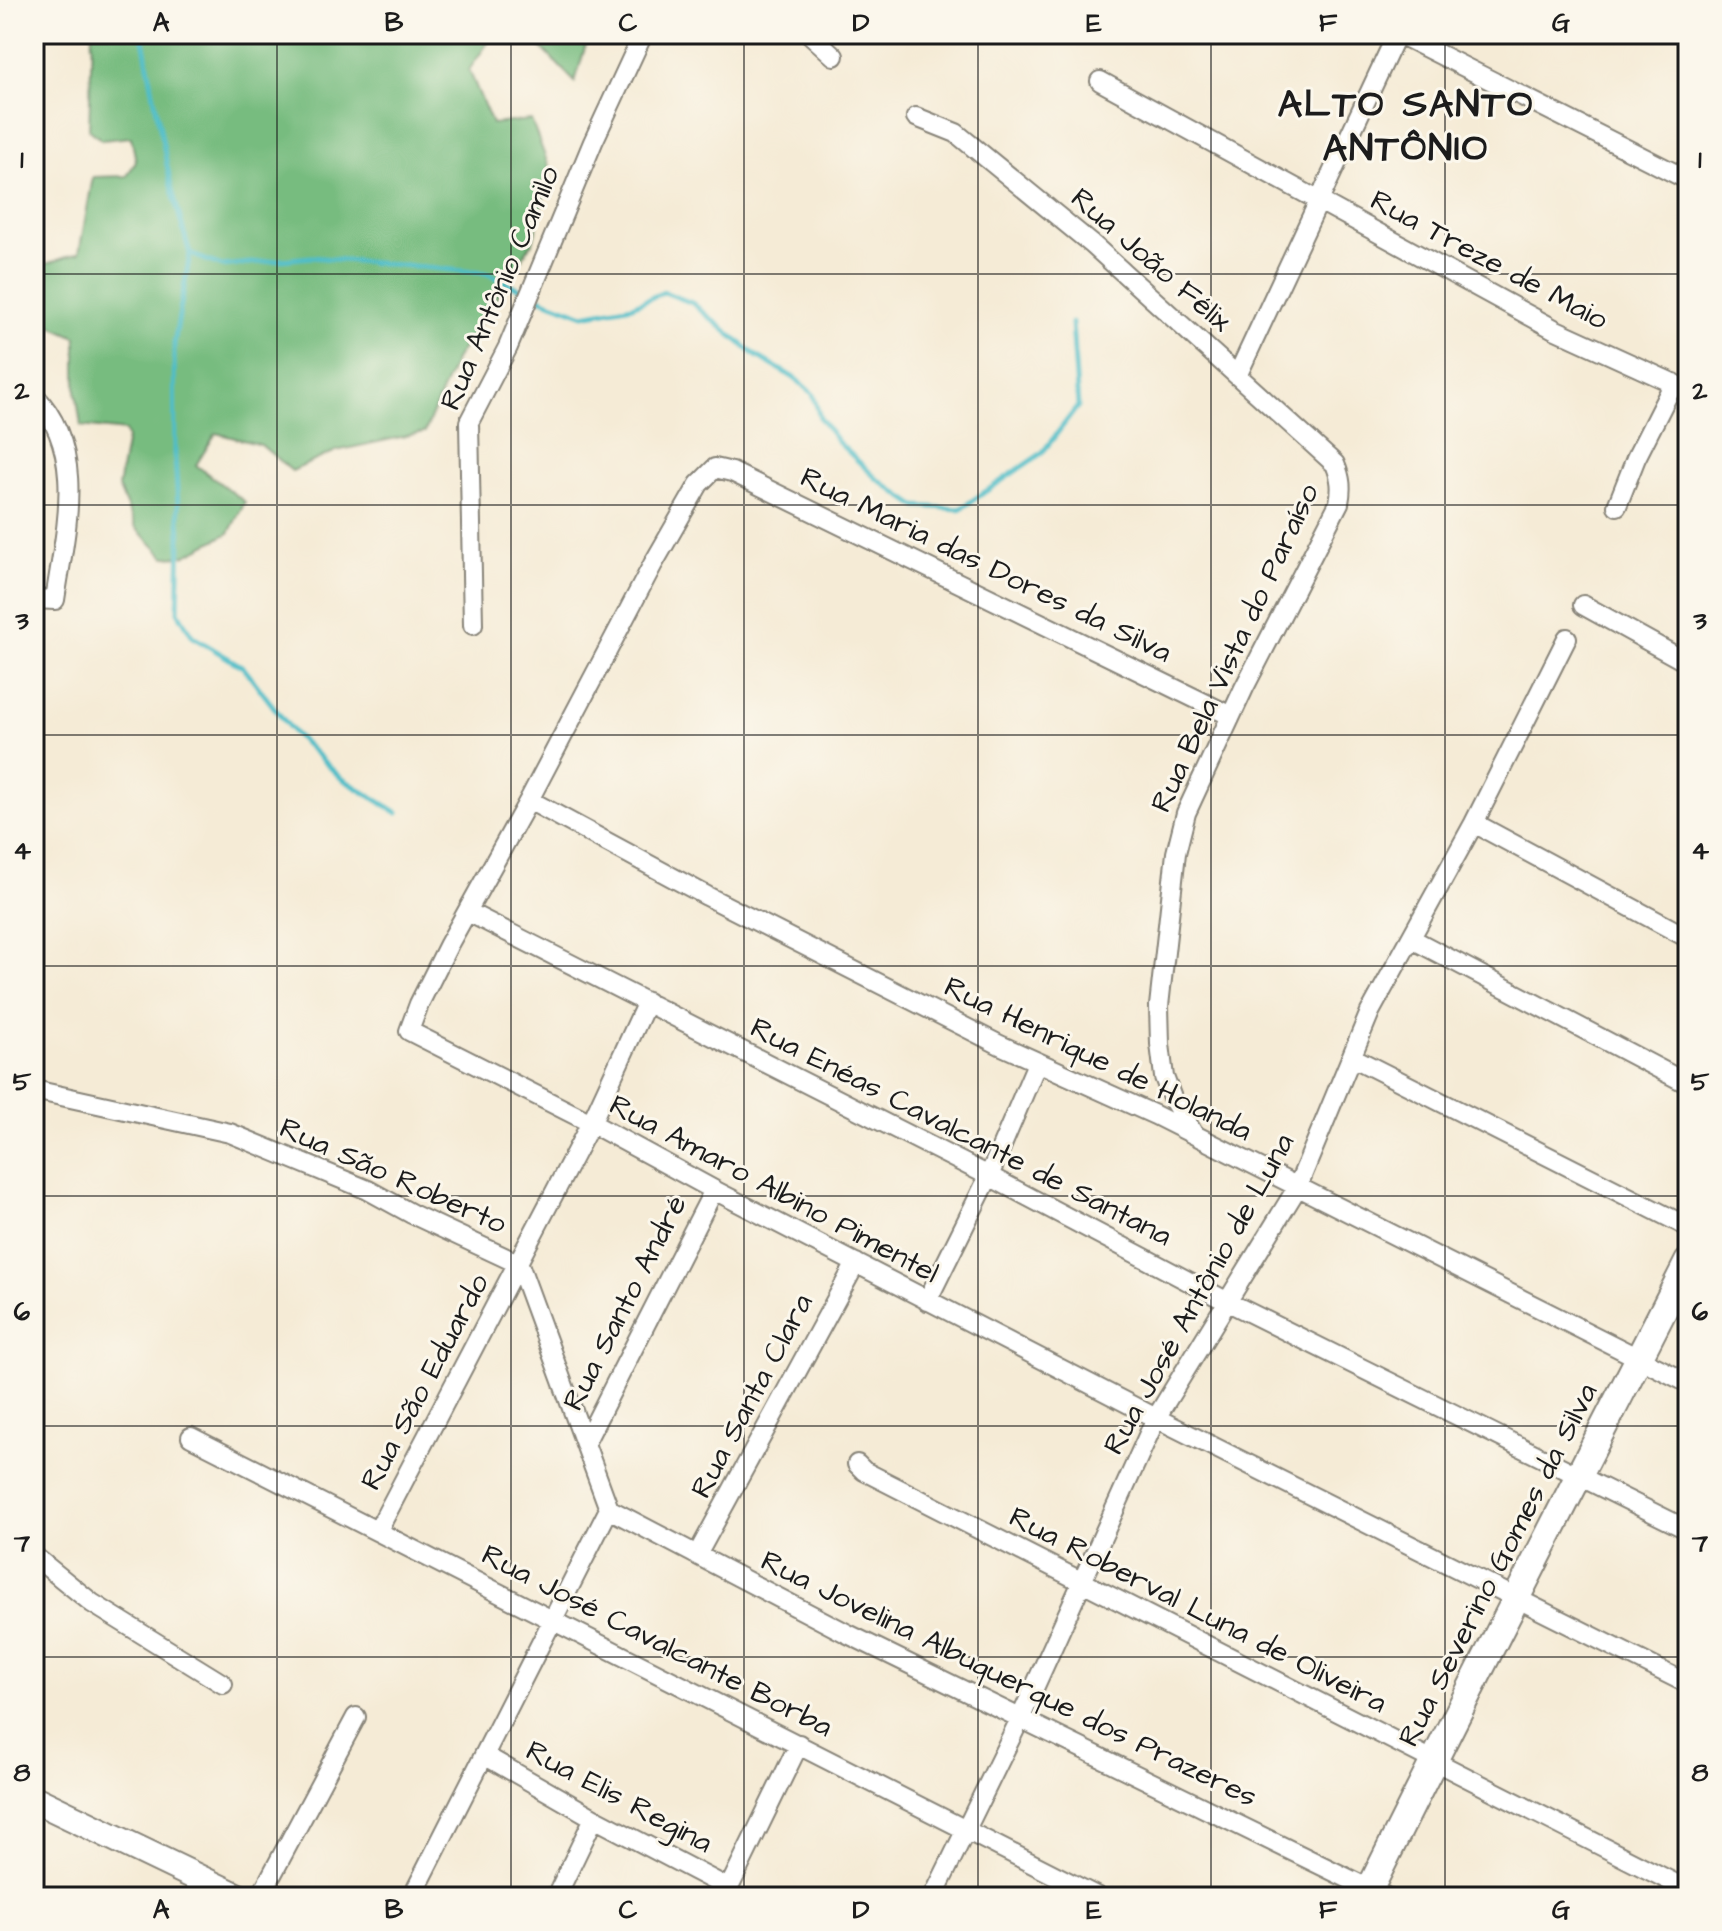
<svg xmlns="http://www.w3.org/2000/svg" width="1722" height="1931" viewBox="0 0 1722 1931" font-family="'Architects Daughter',sans-serif">
<style>
.forest{fill:#77bc7f;stroke:#4a6c4e;stroke-width:2}
.lines{fill:none;stroke-linecap:round;stroke-linejoin:round}
.stream{stroke:#4fbdc7;stroke-width:5}
.street-casing{stroke:#888479;stroke-width:22}
.secondary-casing{stroke:#888479;stroke-width:30}
.street{stroke:#fff;stroke-width:18}
.secondary{stroke:#fff;stroke-width:26}
.grid{fill:none;stroke:#1c1c1c;stroke-width:2;stroke-opacity:0.55}
.labels{text-anchor:middle;dominant-baseline:central;stroke-width:6;stroke-linejoin:round;paint-order:stroke}
.street-label{font-size:30px;fill:#1c1c1c;stroke:#fbf7ec}
.district-label{font-size:38px;font-weight:bold;letter-spacing:2px;fill:#1c1c1c;stroke:#fbf7ec}
.neatline{fill:none;stroke:#1c1c1c;stroke-width:3}
.grid-label{font-size:26px;text-anchor:middle;font-weight:bold;fill:#1c1c1c}
</style>
<rect width="100%" height="100%" fill="#fbf7ec"/>
<filter id="ink" filterUnits="userSpaceOnUse"><feTurbulence type="fractalNoise" baseFrequency=".0125" numOctaves="2"/><feDisplacementMap in="SourceGraphic" scale="16" xChannelSelector="R" yChannelSelector="G"/><feConvolveMatrix kernelMatrix="1 2 1 2 8 2 1 2 1" color-interpolation-filters="sRGB"/></filter>
<filter id="wash" filterUnits="userSpaceOnUse"><feTurbulence type="fractalNoise" baseFrequency=".006" numOctaves="4" result="noise"/><feDisplacementMap in="SourceGraphic" scale="32" xChannelSelector="R" yChannelSelector="G"/><feGaussianBlur stdDeviation="1.8" result="paint"/><feColorMatrix in="noise" values="0 0 0 0 0 0 0 0 0 0 0 0 0 0 0 0 0 1.4 0 .05"/><feComposite in="paint" operator="in"/></filter>
<g filter="url(#wash)">
<rect width="100%" height="100%" fill="#f5ebd6"/>
<path class="forest" d="M92,34H494L469,70L492,124L531,120L550,169L533,242L455,360L425,432L336,451L292,471L261,445L216,433L196,465L245,502L229,533L184,556L165,557L136,528L118,487L127,438L125,431L81,426L76,392V337L42,322L34,268L79,253L93,177L127,176L136,161L131,137L102,140L89,130Z
M528,34H589L575,82Z"/>
<g class="lines">
<path class="stream" d="M142,34L171,186L190,254L222,266L311,257L486,273L544,300L584,315L632,306L664,292L692,303L755,355L796,379L813,394L820,418L838,442L877,479L916,506L960,509L1042,453L1078,406L1072,323
M190,254L174,344L175,458L180,536L178,612L193,637L243,667L293,732L341,778L398,813"/>
</g>
</g>
<g filter="url(#ink)">
<g class="lines">
<defs>
<path id="street" d="M810,34L834,56
M1399,34L1688,180
M1100,81L1554,329L1688,390
M916,117L956,133L1093,245L1335,464C1341,478 1342,488 1339,503L1244,688L1186,813L1176,853L1159,1006L1160,1044L1164,1077L1172,1098L1193,1133
M1238,374L1397,34
M34,395C88,451 65,531 55,600L34,599
M1617,506L1636,458L1674,383
M1583,605L1688,663
M473,625L469,422L508,347L593,142L643,34
M1231,716L732,472L715,468L699,484L653,564L529,800L449,944L419,1004L409,1031L591,1123L714,1190L1156,1418L1688,1684
M529,800L707,896L1000,1045L1155,1115L1688,1383
M1474,823L1688,938
M468,912L989,1176L1226,1301L1688,1530
M1412,939L1688,1084
M1352,1057L1688,1227
M34,1090L230,1133L368,1190L412,1214L519,1264L609,1509L412,1897
M927,1301L989,1176L1037,1063
M191,1437L1098,1897
M586,1441L714,1190
M857,1464L864,1471L1688,1890
M609,1509L848,1634L1386,1897
M378,1530L591,1123L647,1002
M697,1555L856,1263
M34,1556L92,1603L223,1684
M484,1755L594,1818L728,1888
M725,1896L799,1744
M260,1897L356,1717
M556,1897L594,1818
M933,1897L1021,1717L1156,1418L1297,1188L1370,1012L1474,823L1567,638"/>
<path id="secondary" d="M34,1799L238,1897
M1366,1897C1471,1684 1580,1474 1688,1262"/>
</defs>
<use href="#street" class="street-casing"/>
<use href="#secondary" class="secondary-casing"/>
<use href="#street" class="street"/>
<use href="#secondary" class="secondary"/>
</g>
</g>
<path class="grid" d="M277,34V1897M511,34V1897M744,34V1897M978,34V1897M1211,34V1897M1445,34V1897M34,274H1688M34,505H1688M34,735H1688M34,966H1688M34,1196H1688M34,1426H1688M34,1657H1688"/>
<g class="labels">
<g class="street-label">
<text transform="translate(1151 260) rotate(41)">Rua João Félix</text>
<text transform="translate(1489 260) rotate(28)">Rua Treze de Maio</text>
<text transform="translate(500 288) rotate(-67)">Rua Antônio Camilo</text>
<text transform="translate(986 565) rotate(26)">Rua Maria das Dores da Silva</text>
<text transform="translate(1235 648) rotate(-65)">Rua Bela Vista do Paraíso</text>
<text transform="translate(1098 1059) rotate(26)">Rua Henrique de Holanda</text>
<text transform="translate(961 1132) rotate(27)">Rua Enéas Cavalcante de Santana</text>
<text transform="translate(393 1176) rotate(24)">Rua São Roberto</text>
<text transform="translate(774 1189) rotate(28)">Rua Amaro Albino Pimentel</text>
<text transform="translate(1199 1294) rotate(-61)">Rua José Antônio de Luna</text>
<text transform="translate(625 1303) rotate(-63)">Rua Santo André</text>
<text transform="translate(425 1382) rotate(-62)">Rua São Eduardo</text>
<text transform="translate(752 1396) rotate(-62)">Rua Santa Clara</text>
<text transform="translate(1498 1565) rotate(-63)">Rua Severino Gomes da Silva</text>
<text transform="translate(1198 1610) rotate(27)">Rua Roberval Luna de Oliveira</text>
<text transform="translate(657 1641) rotate(27)">Rua José Cavalcante Borba</text>
<text transform="translate(1009 1679) rotate(26)">Rua Jovelina Albuquerque dos Prazeres</text>
<text transform="translate(619 1797) rotate(28)">Rua Elis Regina</text>
</g>
<g class="district-label">
<text x="1406" y="105">ALTO SANTO<tspan x="1406" dy="44">ANTÔNIO</tspan></text>
</g>
</g>
<rect width="1722" height="1931" fill="none" stroke="#fbf7ec" stroke-width="88"/>
<rect x="44" y="44" width="1634" height="1843" class="neatline"/>
<g class="grid-label">
<text x="161" y="31">A</text>
<text x="394" y="31">B</text>
<text x="628" y="31">C</text>
<text x="861" y="31">D</text>
<text x="1094" y="31">E</text>
<text x="1328" y="31">F</text>
<text x="1561" y="31">G</text>
<text x="22" y="168">1</text>
<text x="1700" y="168">1</text>
<text x="22" y="399">2</text>
<text x="1700" y="399">2</text>
<text x="22" y="629">3</text>
<text x="1700" y="629">3</text>
<text x="22" y="859">4</text>
<text x="1700" y="859">4</text>
<text x="22" y="1090">5</text>
<text x="1700" y="1090">5</text>
<text x="22" y="1320">6</text>
<text x="1700" y="1320">6</text>
<text x="22" y="1551">7</text>
<text x="1700" y="1551">7</text>
<text x="22" y="1781">8</text>
<text x="1700" y="1781">8</text>
<text x="161" y="1918">A</text>
<text x="394" y="1918">B</text>
<text x="628" y="1918">C</text>
<text x="861" y="1918">D</text>
<text x="1094" y="1918">E</text>
<text x="1328" y="1918">F</text>
<text x="1561" y="1918">G</text>
</g>
</svg>
